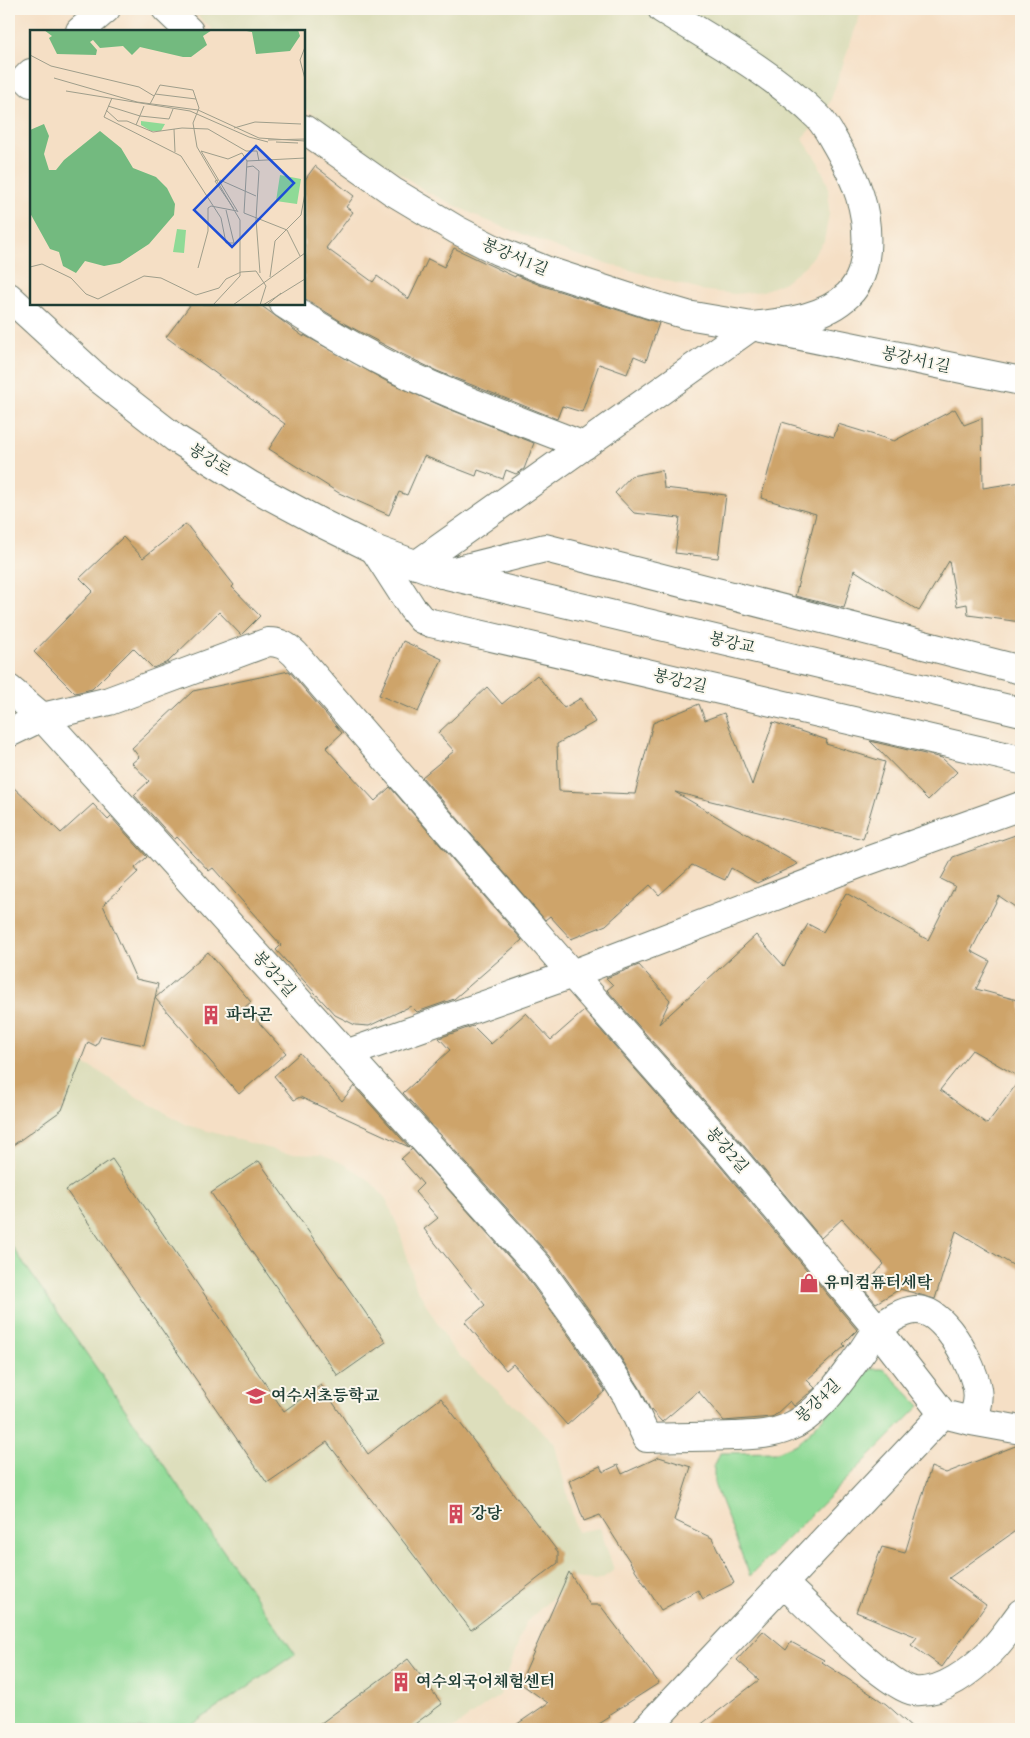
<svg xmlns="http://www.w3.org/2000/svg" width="1030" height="1738" viewBox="0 0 1030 1738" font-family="Cardo,'Noto Serif KR',serif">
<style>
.built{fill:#dddebc}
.green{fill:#8fda96;stroke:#578c65}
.building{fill:#cea46b}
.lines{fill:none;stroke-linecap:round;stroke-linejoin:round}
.minor-casing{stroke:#6a7667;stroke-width:30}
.tertiary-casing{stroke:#6a7667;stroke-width:30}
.minor{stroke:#fff;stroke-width:28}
.tertiary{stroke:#fff;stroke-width:28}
.labels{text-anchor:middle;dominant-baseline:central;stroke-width:4;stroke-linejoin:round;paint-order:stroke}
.street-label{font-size:16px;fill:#1f3d34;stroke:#fbf7ec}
.poi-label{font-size:16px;font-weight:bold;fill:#1f3d34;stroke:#fbf7ec;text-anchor:start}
.inset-road{fill:none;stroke:#9f9e8b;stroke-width:1}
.view{fill:#1d4ed8;fill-opacity:0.15;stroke:#1d4ed8;stroke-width:2.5}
.inset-edge{fill:none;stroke:#1f3d34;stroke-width:2.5}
</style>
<rect width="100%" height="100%" fill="#fbf7ec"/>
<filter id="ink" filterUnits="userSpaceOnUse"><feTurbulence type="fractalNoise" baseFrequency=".02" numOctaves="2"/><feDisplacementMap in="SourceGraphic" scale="10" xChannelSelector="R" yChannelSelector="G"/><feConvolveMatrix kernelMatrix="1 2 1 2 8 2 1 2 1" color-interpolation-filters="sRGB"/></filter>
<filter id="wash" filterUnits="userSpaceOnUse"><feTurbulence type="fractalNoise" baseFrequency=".0096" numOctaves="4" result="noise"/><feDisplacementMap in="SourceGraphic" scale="20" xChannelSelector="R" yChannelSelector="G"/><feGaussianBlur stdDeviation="1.12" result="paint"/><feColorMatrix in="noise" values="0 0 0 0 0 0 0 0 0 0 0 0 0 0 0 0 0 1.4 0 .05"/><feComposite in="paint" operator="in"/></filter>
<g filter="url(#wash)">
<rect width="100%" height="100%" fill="#f5dfc5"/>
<path class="built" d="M190,9H862L830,102L820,119L802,138L818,162L828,185L829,214L824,241L807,264L785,282L763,291L735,294L700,290L574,254L483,219L427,192L304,108V31H214Z
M9,1043L38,1044L95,1069L137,1097L187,1125L285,1153L322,1154L346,1165L369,1180L386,1199L399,1229L416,1287L453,1350L554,1442L577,1532L600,1528L614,1570L603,1578L595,1580L574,1578L525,1623L500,1695L452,1729H9Z"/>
<path class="green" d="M9,1242L295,1654L186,1729H9Z
M869,1369H884L920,1406L750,1576L714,1483V1467L720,1453L777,1452L799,1443Z"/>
<g id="blocks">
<path class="building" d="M315,166L354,196L346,207L353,212L326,248L373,282L377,276L409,299L428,259L444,267L454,248L515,277L516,275L540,285L659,323L646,361L634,356L627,374L599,364L582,412L562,406L557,419L437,371L400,353L345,324L304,298V181Z
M191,304H259L304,337V335L386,381L444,407L534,443L524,469L516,474L506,470L503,479L478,470L476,476L424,456L407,495L399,492L389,515L339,493L269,449L285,424L166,337Z
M955,409L964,425L982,418L983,488L1021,482V622L968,615L967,604L957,606L949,561L919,611L854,570L844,608L795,596L816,514L761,498L782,422L834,437L838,424L894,441Z
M662,470L664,488L726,495L718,558L675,553L680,518L634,513L615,493L631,476Z
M186,524L234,585L232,587L260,616L241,635L219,612L168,662L153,668L133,648L92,689L75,693L34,652L93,591L80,578L123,537L143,558Z
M403,641L442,659L418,712L379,695Z
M289,671L342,733L326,748L375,801L390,787L522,940L454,999L417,1012L411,1006L369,1026L355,1025L335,1015L276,950L281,945L213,868L209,871L177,837L175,839L171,836L134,795L149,781L132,763L139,757L132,748L193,691Z
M537,675L564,708L581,698L595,722L557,744L559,791L635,794L653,723L699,704L705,720L724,713L752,785L773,722L827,740L826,744L885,762L863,839L675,792L798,864L757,883L731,868L725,880L692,865L659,895L650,885L606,925L571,939L550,916L545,920L422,777L454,751L438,733L487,687L502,704Z
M870,741L942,758L957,772L928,800Z
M9,783L61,833L93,804L108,820L111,817L147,857L135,868L138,872L103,905L136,979L158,984L155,998L208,952L251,1002L245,1007L286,1053L239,1094L155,998L144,1045L101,1036L96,1046L88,1042L62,1110L9,1148Z
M1021,833V911L999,896L971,951L990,961L976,989L1021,1001V1078L972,1050L940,1090L987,1124L1021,1078V1270L956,1231L935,1299L900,1289L876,1303L863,1288L884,1264L842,1219L821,1238L740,1141L607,990L613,985L606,978L639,965L670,1000L659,1024L756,935L784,966L808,924L823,932L846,893L928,940L955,886L941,879L953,857Z
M584,1011L716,1161L857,1330L843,1344L845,1346L807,1380L815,1388L794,1406L790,1401L774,1416L771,1417L724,1421L698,1391L662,1422L650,1409L640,1388L600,1325L550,1256L403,1093L450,1050L439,1038L473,1026L491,1044L526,1013L551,1040Z
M300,1053L342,1101L354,1086L409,1147L300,1097L294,1100L274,1076Z
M412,1149L525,1275L574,1343L605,1391L567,1425L513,1364L506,1370L465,1322L485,1305L424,1229L438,1218L415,1192L423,1184L401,1159Z
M112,1159L284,1411L321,1385L368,1454L441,1398L558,1552V1563L471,1630L327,1442L267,1483L66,1190Z
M259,1161L386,1342L338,1376L211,1193Z
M1018,1445H1021V1527L949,1578L986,1605L942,1667L911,1645L917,1637L856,1612L882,1547L905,1553L931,1467L946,1473Z
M659,1457L691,1467L674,1520L712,1538L734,1583L703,1599L698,1590L661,1610L600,1515L584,1521L569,1481L600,1466L603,1472L618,1465L622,1474Z
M569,1572L590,1605H600L659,1683L609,1715L610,1717L591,1729H510L548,1703L520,1683Z
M763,1631L786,1650L791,1642L824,1660L822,1662L886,1704L914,1729H695L759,1680L737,1660Z
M408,1659L442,1704L408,1729H313Z"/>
</g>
</g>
<g filter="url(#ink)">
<use href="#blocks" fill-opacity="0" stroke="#6a7667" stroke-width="1"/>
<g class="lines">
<defs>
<path id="minor" d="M166,9L189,31
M80,31L106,9
M31,73L26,78L31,83
M304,129L392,191L457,230L498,251L545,270L646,303L687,315L752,326L1021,381
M284,304C330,334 380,363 431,385C481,407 533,426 584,446
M374,549L412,608L421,619L431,623L1021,760
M416,565L752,326C785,322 823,319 848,295C861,282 864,268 866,250C869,211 856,179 837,146C831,136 826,125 818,117C774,74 714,41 662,9
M442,574L545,548L1021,670
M9,689L42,717L537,1265L587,1334L627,1396L647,1438C676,1437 705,1437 734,1436C752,1435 770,1435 787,1428C818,1416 841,1380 860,1354C866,1346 871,1336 878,1329C887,1321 902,1311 915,1310C940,1308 962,1348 970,1367C979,1388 981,1401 971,1421
M9,733L42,717L109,701L268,642C280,642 287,646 295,654L572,974L728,1151L878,1330L943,1414L971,1421L1021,1430
M346,1054L572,974L864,862L1021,806
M783,1583C806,1604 888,1688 914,1691C942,1694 972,1670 990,1652C1002,1640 1011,1626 1021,1613
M646,1729L943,1414"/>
<path id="tertiary" d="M9,297L94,375L175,438L250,485L321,523L374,549L442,574L1021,712"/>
</defs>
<use href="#minor" class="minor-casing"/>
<use href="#tertiary" class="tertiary-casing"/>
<use href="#minor" class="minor"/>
<use href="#tertiary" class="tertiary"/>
</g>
</g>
<defs>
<symbol id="building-bare" viewBox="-9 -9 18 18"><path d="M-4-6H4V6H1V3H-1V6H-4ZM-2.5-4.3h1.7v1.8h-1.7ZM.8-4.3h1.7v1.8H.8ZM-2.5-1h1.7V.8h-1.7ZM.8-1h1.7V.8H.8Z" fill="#d1495b" stroke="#fbf7ec" stroke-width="2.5" paint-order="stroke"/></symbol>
<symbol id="shop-bare" viewBox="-9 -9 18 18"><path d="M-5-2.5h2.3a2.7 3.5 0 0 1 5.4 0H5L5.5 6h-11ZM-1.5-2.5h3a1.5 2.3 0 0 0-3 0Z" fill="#d1495b" stroke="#fbf7ec" stroke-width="2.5" paint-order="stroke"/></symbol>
<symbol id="school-bare" viewBox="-9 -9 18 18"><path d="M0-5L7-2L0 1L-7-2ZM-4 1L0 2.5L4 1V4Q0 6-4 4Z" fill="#d1495b" stroke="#fbf7ec" stroke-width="2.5" paint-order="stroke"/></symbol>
</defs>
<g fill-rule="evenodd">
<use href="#building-bare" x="197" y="1001" width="28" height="28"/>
<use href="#shop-bare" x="795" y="1269" width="28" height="28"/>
<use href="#school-bare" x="242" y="1382" width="28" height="28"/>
<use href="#building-bare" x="442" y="1500" width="28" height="28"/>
<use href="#building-bare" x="387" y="1668" width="28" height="28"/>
</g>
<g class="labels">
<g class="street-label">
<text transform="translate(515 257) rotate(23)">봉강서1길</text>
<text transform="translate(916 360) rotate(12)">봉강서1길</text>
<text transform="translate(210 460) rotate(32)">봉강로</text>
<text transform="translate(732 643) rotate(13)">봉강교</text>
<text transform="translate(680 681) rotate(13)">봉강2길</text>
<text transform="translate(274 974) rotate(48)">봉강2길</text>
<text transform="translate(727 1150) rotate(49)">봉강2길</text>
<text transform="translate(818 1401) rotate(-44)">봉강4길</text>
</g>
<g class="poi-label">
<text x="226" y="1015">파라곤</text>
<text x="824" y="1283">유미컴퓨터세탁</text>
<text x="271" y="1396">여수서초등학교</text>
<text x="471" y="1514">강당</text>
<text x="416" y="1682">여수외국어체험센터</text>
</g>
</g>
<g transform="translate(30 30)">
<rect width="275" height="275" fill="#f5dfc5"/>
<path d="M111,91L135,94L131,101H121L111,95ZM250,145L271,149L267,174L246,171ZM147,199L156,200L154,223L143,222Z" fill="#8fda96"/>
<path d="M14,0H182L173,6L177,15L161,27H153L110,17L102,25L93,16L70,18L63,10L60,12L67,20L66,25L27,24L19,8L22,6ZM211,0H268L270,6L260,21L226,24L222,2ZM14,94L19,106L14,124L19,140H26L34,130L70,101L91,118L103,138L126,147L137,158L145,174L144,185L119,214L90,233L74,236L55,231L46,243L33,236L29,222L20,219L0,183V100Z" fill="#73ba7f"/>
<path class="inset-road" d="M275,17L270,30L275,49M0,25L21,36L109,57L124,66M24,48L107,72L168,80L229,108L275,111M36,61L160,81L219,107L238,112M125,64L166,69M82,68L74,87L151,126L191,188L196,213H204L196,180M120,74L130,55L163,60L169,78L163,93L167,117L210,190V246L183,275M78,76L110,86L139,89L143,79M76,80L88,91H97L123,102L152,98L178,99L216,121H227L229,131M106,95L114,76M204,98L225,92L271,94M144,99L145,122M238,110L275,109M246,112L268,113M171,121L198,129L212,123L217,131L214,183L257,200L270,226M171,121L208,182M217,131L275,128M217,137L223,136L229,141L226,189L230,243M188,150L185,151L204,179M190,150L226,166M271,185L275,163M0,237L12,234L41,248L56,264L68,269L114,246L131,248L166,265L189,258L196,249L211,242L226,241L236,256L230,275M168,238L178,201V178L181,176L207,181M240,247L245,211L271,185M203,275L275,223M233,275L275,249M237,275L251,263"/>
<path class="view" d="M226,116L264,153L202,217L164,180Z"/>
<rect width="275" height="275" class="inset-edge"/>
</g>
<rect width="1030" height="1738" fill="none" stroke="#fbf7ec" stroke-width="30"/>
</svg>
